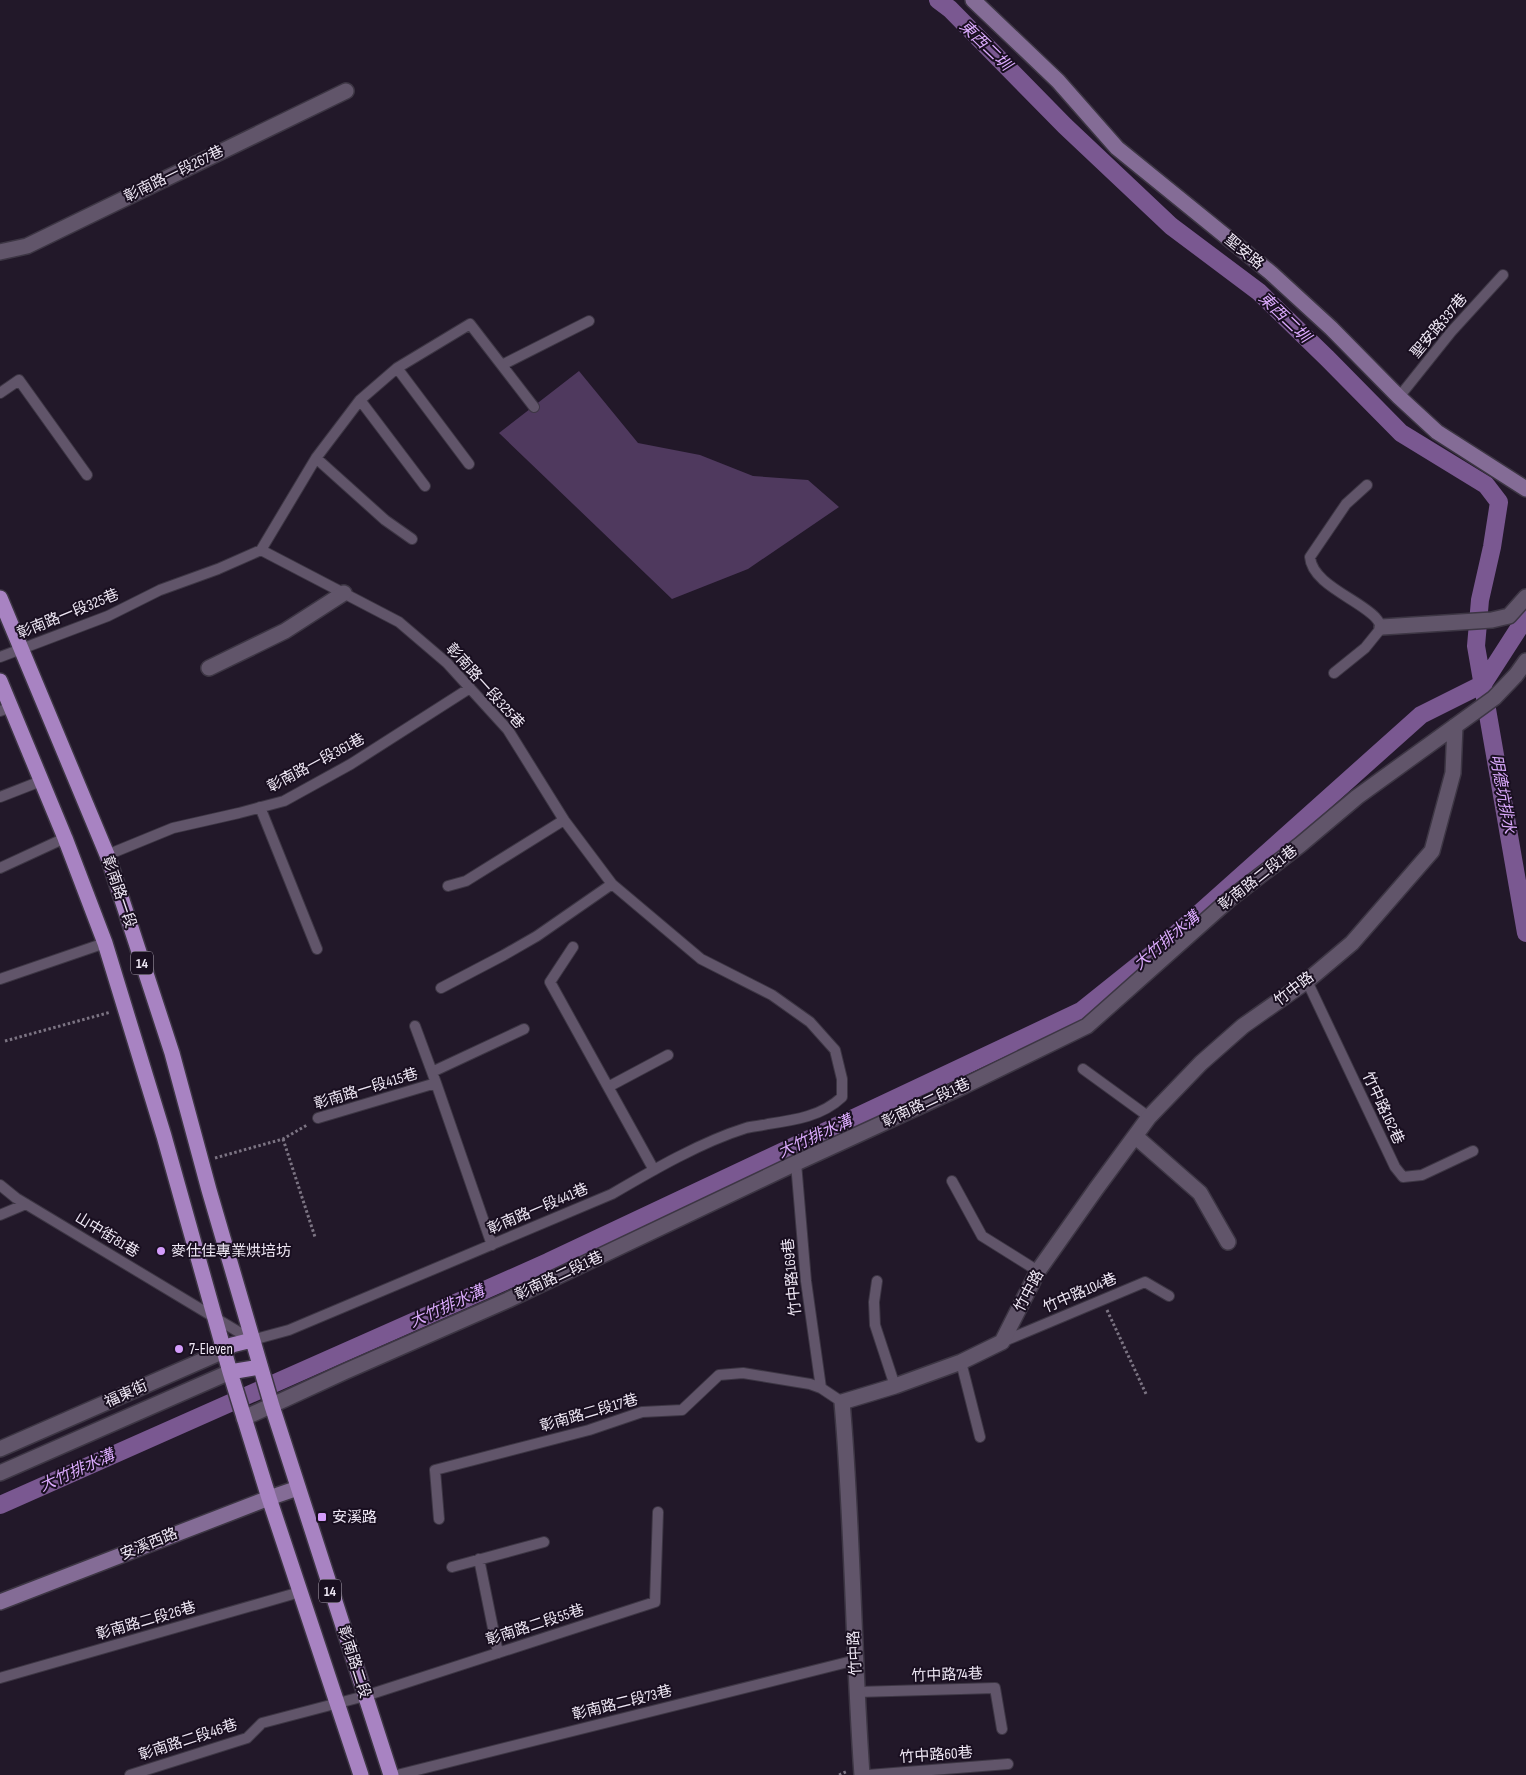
<svg xmlns="http://www.w3.org/2000/svg" width="1526" height="1775" viewBox="0 0 1526 1775" font-family="'Sofia Sans Condensed','Noto Sans TC',sans-serif">
<style>
.green{fill:#4f395e}
.lines{fill:none;stroke-linecap:round;stroke-linejoin:round}
.canal{stroke:#7a5891;stroke-width:18}
.lane-casing{stroke:#3d3644;stroke-width:12}
.street-casing{stroke:#3d3644;stroke-width:18}
.secondary-casing{stroke:#3d3644;stroke-width:18}
.primary-casing{stroke:#3d3644;stroke-width:18}
.path{stroke:#7c7483;stroke-width:3;stroke-dasharray:2.5 2.5;stroke-linecap:butt}
.lane{stroke:#61556a;stroke-width:10}
.street{stroke:#61556a;stroke-width:15}
.secondary{stroke:#846c96;stroke-width:15}
.primary{stroke:#a883c2;stroke-width:15}
.poi-dot{fill:#d49cfb;stroke:#190f20;stroke-width:2}
.labels{text-anchor:middle;dominant-baseline:central;stroke-width:4;stroke-linejoin:round;paint-order:stroke}
.shield{fill:#190f20;stroke:#aea6b4;stroke-width:1}
.shield-label{font-size:14px;font-weight:bold;fill:#eee7f4}
.street-label{font-size:15px;fill:#eee7f4;stroke:#190f20}
.poi-label{font-size:15px;fill:#eee7f4;stroke:#190f20;text-anchor:start}
.water-label{font-size:16px;font-style:italic;fill:#dcabfe;stroke:#190f20}
</style>
<rect width="100%" height="100%" fill="#221829"/>
<path class="green" d="M579,371L638,443L700,455L753,476L808,480L839,507L748,569L672,599L499,433Z"/>
<g class="lines">
<path class="canal" d="M938,0L950,9L1065,126L1171,226L1259,292L1327,358L1401,433L1486,485L1499,502L1492,547L1480,600L1476,646L1526,933
M0,1505L548,1262L1081,1011L1166,943L1421,715L1483,684L1526,617"/>
<defs>
<path id="lane" d="M502,365L589,321
M397,368L469,464
M0,393L19,380L87,475
M1399,397L1451,332L1503,275
M360,400L425,486
M316,458L385,520L412,539
M261,550L316,458L360,400L397,368L470,324L534,407
M0,657L108,616L160,590L218,569L261,550L399,622L447,663L508,730L564,820L612,884L701,959L772,995L810,1022L835,1050L842,1079V1097C822,1116 795,1120 768,1124C761,1126 753,1126 746,1128C701,1142 653,1170 612,1194L289,1330L252,1340L16,1198L0,1185
M1334,673L1365,648L1382,627C1380,624 1378,620 1375,617C1358,599 1312,584 1310,557L1346,504L1367,485
M0,711L12,707
M0,797L41,781
M260,807L317,949
M107,855L173,828L239,813L284,801L351,764L470,688
M0,868L65,838
M448,886L466,881L564,820
M573,947L550,982L654,1170
M0,979L105,943
M1307,981L1395,1167L1403,1177L1422,1175L1473,1151
M441,988L504,955L537,936L612,884
M415,1026L432,1072
M1083,1069L1149,1117
M436,1083L432,1072L524,1029
M608,1087L668,1055
M318,1118L436,1083L492,1245
M796,1163L806,1281L821,1388
M952,1181L982,1236L1038,1271
M0,1215L26,1204
M877,1281L874,1302L875,1325L895,1386
M1002,1342L1145,1282L1169,1296
M961,1362L980,1437
M439,1519L435,1470L589,1430L642,1412L682,1410L719,1375L743,1373L810,1384L821,1388L842,1402
M479,1559L498,1653
M452,1567L544,1542
M0,1678L300,1592
M857,1692L995,1688L1002,1729
M130,1775L247,1738L262,1723L365,1696L655,1602L658,1512
M397,1775L856,1660
M868,1775L1008,1764"/>
<path id="street" d="M0,252L27,246L346,91
M1382,627L1492,620L1509,616L1526,597
M209,668L285,631L344,593
M1135,1136L1200,1193L1228,1242
M244,1418L344,1372L508,1300L796,1163L964,1086L1087,1026L1231,898L1300,845L1357,797L1494,698L1516,675L1526,661
M0,1449L224,1351
M0,1473L230,1372
M862,1775C853,1651 853,1526 842,1402L895,1386L961,1362L1002,1342L1038,1271L1096,1189L1149,1117L1201,1063L1243,1026L1307,981L1352,943L1432,851L1453,773L1455,726"/>
<path id="secondary" d="M973,0L1058,81L1117,148L1271,273L1331,328L1399,397L1437,432L1526,489
M0,1602L269,1498L298,1488"/>
<path id="primary" d="M0,598L108,857L172,1053L209,1190L272,1406L391,1775
M0,681L65,838L105,943L164,1136L230,1372L269,1498L361,1775
M224,1351L232,1345L252,1340
M230,1372L260,1367"/>
</defs>
<use href="#lane" class="lane-casing"/>
<use href="#street" class="street-casing"/>
<use href="#secondary" class="secondary-casing"/>
<use href="#primary" class="primary-casing"/>
<path class="path" d="M5,1041L111,1012
M283,1139L315,1237
M215,1158L283,1139L307,1125
M1107,1310L1147,1396
M839,1775L848,1771"/>
<use href="#lane" class="lane"/>
<use href="#street" class="street"/>
<use href="#secondary" class="secondary"/>
<use href="#primary" class="primary"/>
</g>
<g class="poi-dot">
<circle cx="161" cy="1251" r="5"/>
<circle cx="179" cy="1349" r="5"/>
<rect x="317" y="1512" width="10" height="10" rx="2.5"/>
</g>
<g class="labels">
<g class="shield">
<rect x="131" y="951.5" width="22" height="23" rx="4"/>
<rect x="319" y="1579.5" width="22" height="23" rx="4"/>
</g>
<g class="shield-label">
<text x="142" y="963">14</text>
<text x="330" y="1591">14</text>
</g>
<g class="street-label">
<text transform="translate(174 174) rotate(-26)">彰南路一段267巷</text>
<text transform="translate(1244 252) rotate(39)">聖安路</text>
<text transform="translate(1439 326) rotate(-50)">聖安路337巷</text>
<text transform="translate(68 614) rotate(-22)">彰南路一段325巷</text>
<text transform="translate(485 686) rotate(48)">彰南路一段325巷</text>
<text transform="translate(316 763) rotate(-28)">彰南路一段361巷</text>
<text transform="translate(1258 878) rotate(-38)">彰南路二段1巷</text>
<text transform="translate(119 892) rotate(71)">彰南路一段</text>
<text transform="translate(1294 989) rotate(-37)">竹中路</text>
<text transform="translate(366 1089) rotate(-17)">彰南路一段415巷</text>
<text transform="translate(926 1103) rotate(-25)">彰南路二段1巷</text>
<text transform="translate(1383 1108) rotate(65)">竹中路162巷</text>
<text transform="translate(538 1209) rotate(-23)">彰南路一段441巷</text>
<text transform="translate(107 1235) rotate(31)">山中街81巷</text>
<text transform="translate(559 1276) rotate(-25)">彰南路二段1巷</text>
<text transform="translate(792 1277) rotate(-96)">竹中路169巷</text>
<text transform="translate(1029 1291) rotate(-62)">竹中路</text>
<text transform="translate(1080 1293) rotate(-23)">竹中路104巷</text>
<text transform="translate(126 1394) rotate(-24)">福東街</text>
<text transform="translate(589 1413) rotate(-16)">彰南路二段17巷</text>
<text transform="translate(149 1544) rotate(-22)">安溪西路</text>
<text transform="translate(146 1621) rotate(-16)">彰南路二段26巷</text>
<text transform="translate(535 1625) rotate(-18)">彰南路二段55巷</text>
<text transform="translate(855 1653) rotate(-93)">竹中路</text>
<text transform="translate(354 1662) rotate(72)">彰南路二段</text>
<text transform="translate(947 1675) rotate(-2)">竹中路74巷</text>
<text transform="translate(622 1703) rotate(-14)">彰南路二段73巷</text>
<text transform="translate(188 1740) rotate(-18)">彰南路二段46巷</text>
<text transform="translate(936 1755) rotate(-4)">竹中路60巷</text>
</g>
<g class="poi-label">
<text x="171" y="1251">麥仕佳專業烘培坊</text>
<text x="189" y="1349">7-Eleven</text>
<text x="332" y="1517">安溪路</text>
</g>
<g class="water-label">
<text transform="translate(985 46) rotate(44)">東西二圳</text>
<text transform="translate(1284 318) rotate(44)">東西二圳</text>
<text transform="translate(1502 794) rotate(80)">明德坑排水</text>
<text transform="translate(1167 941) rotate(-40)">大竹排水溝</text>
<text transform="translate(815 1137) rotate(-25)">大竹排水溝</text>
<text transform="translate(447 1307) rotate(-24)">大竹排水溝</text>
<text transform="translate(77 1471) rotate(-24)">大竹排水溝</text>
</g>
</g>
</svg>
